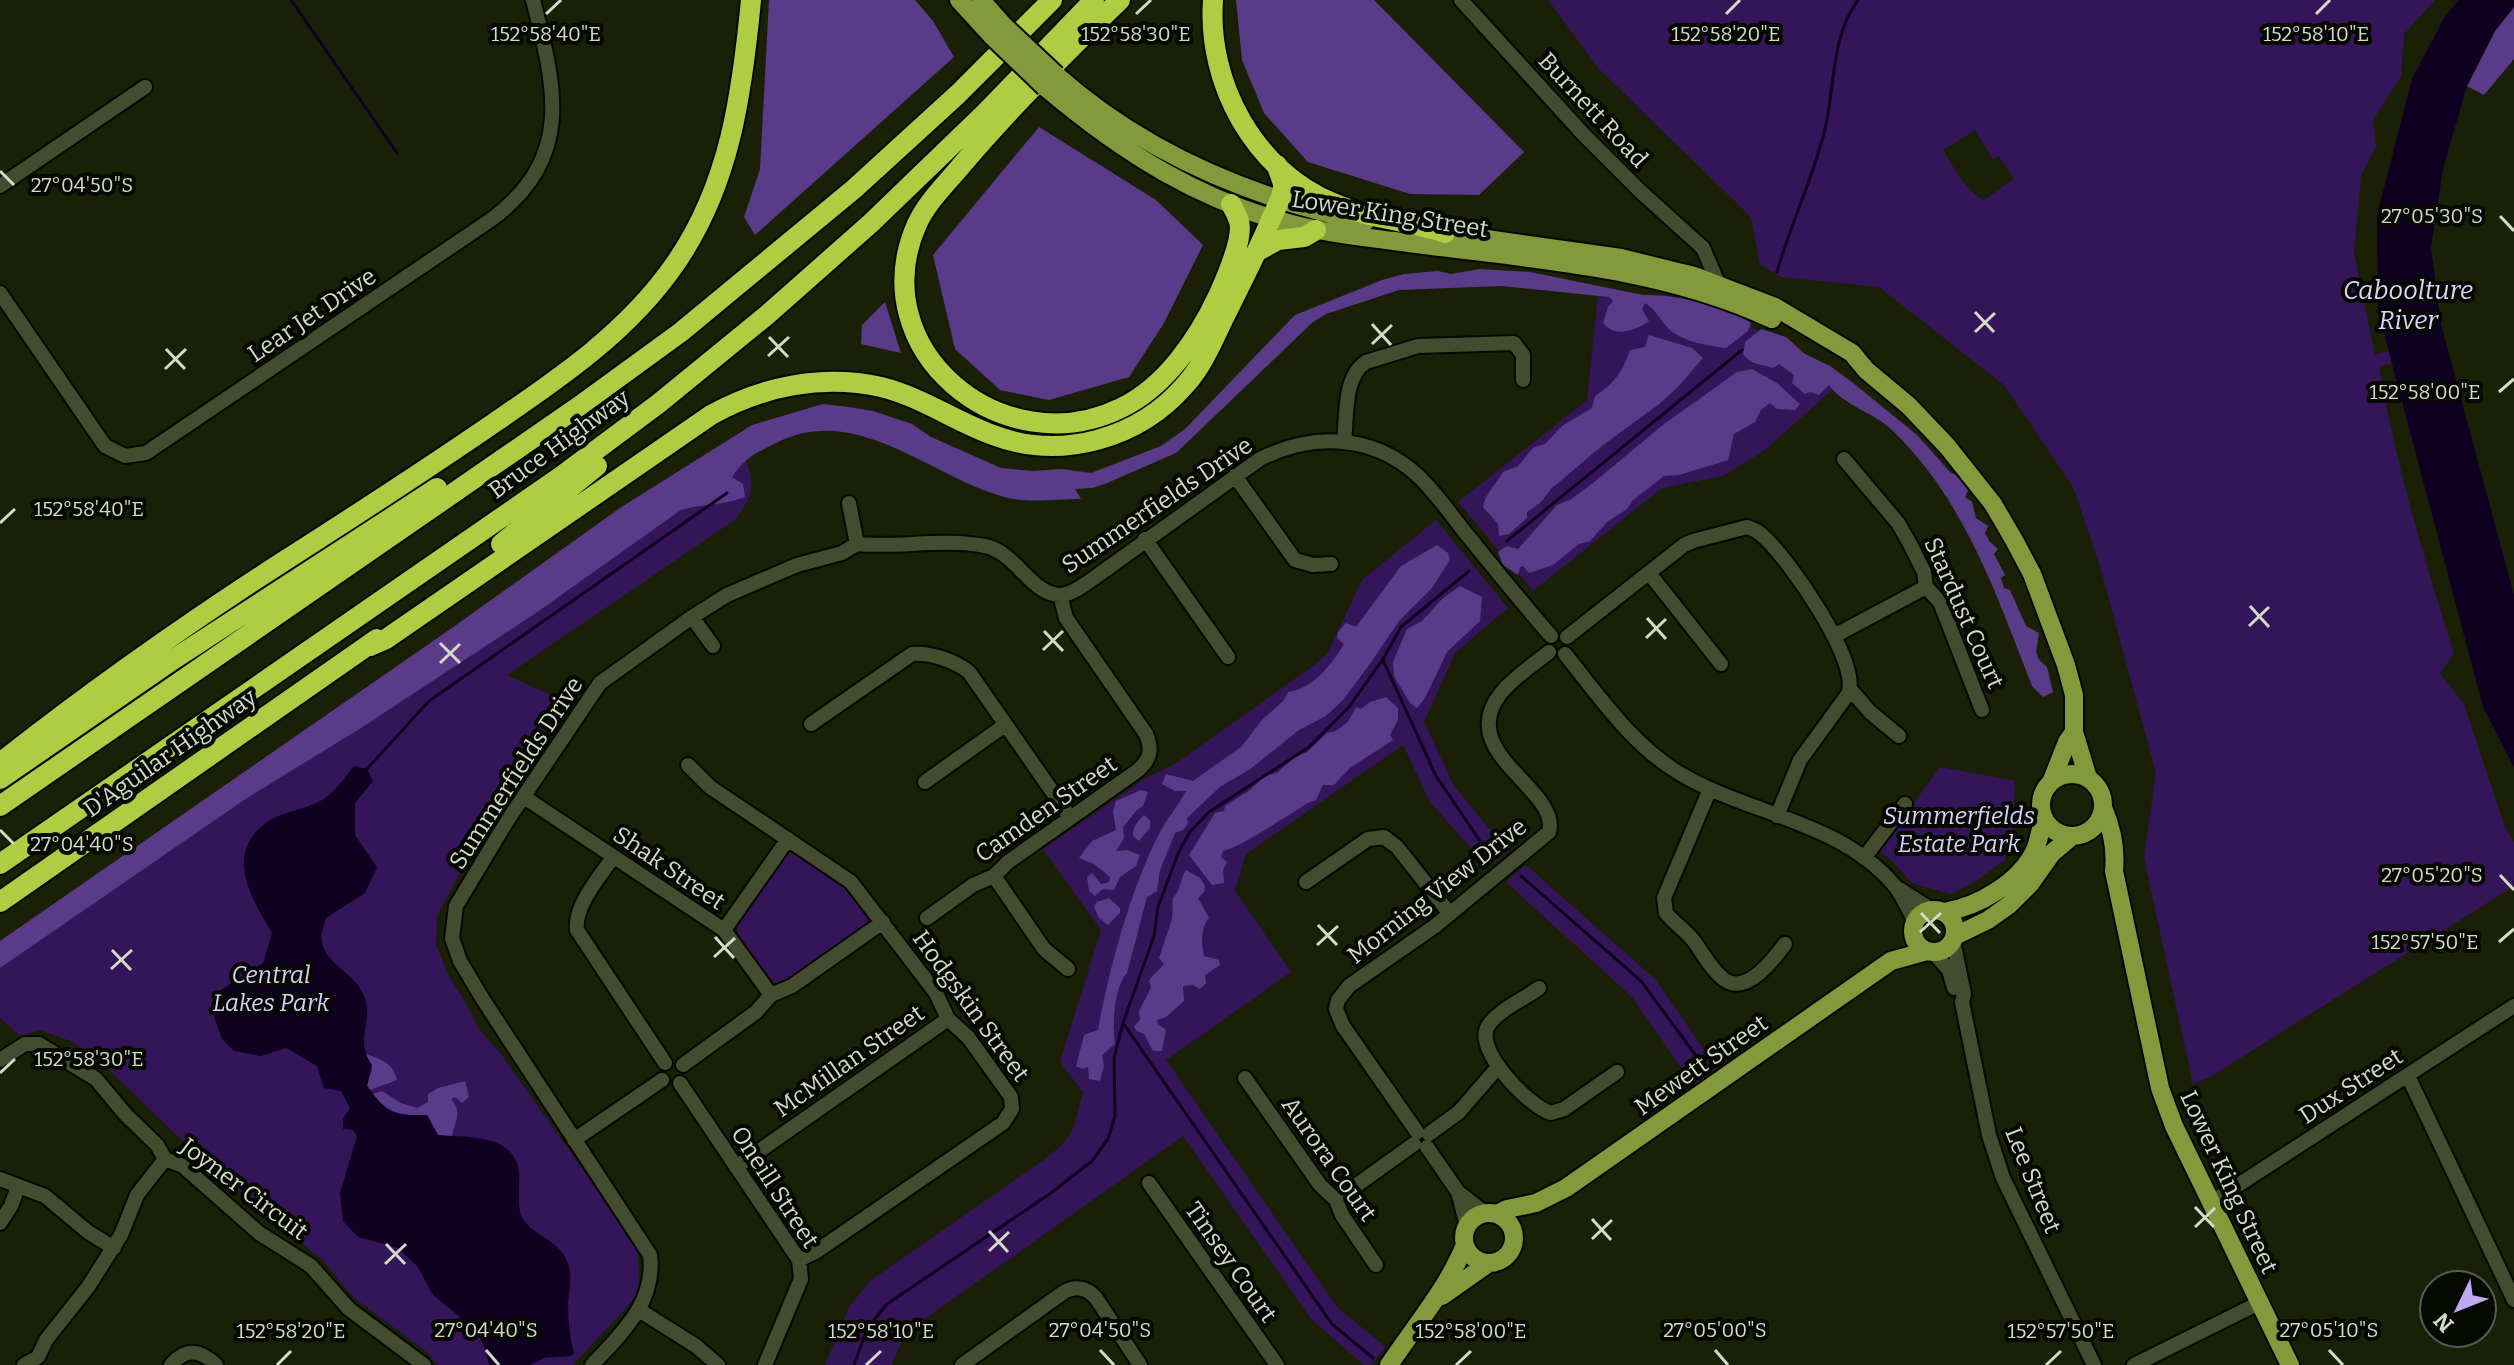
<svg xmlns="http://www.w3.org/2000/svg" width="2514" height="1365" viewBox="0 0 2514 1365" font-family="Bitter,serif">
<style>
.green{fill:#341559;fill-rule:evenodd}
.forest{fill:#5a3b89}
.water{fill:#0f0022}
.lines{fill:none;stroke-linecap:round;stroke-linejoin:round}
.stream{stroke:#0f0022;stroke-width:3}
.minor-casing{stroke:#060900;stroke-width:18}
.major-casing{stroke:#060900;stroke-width:22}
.highway-casing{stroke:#060900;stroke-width:24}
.minor{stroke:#444c30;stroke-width:14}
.major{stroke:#84993b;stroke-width:18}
.highway{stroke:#afcc42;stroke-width:20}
.major-bridge-casing{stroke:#060900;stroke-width:22;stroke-linecap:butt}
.major-bridge{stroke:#84993b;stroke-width:18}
.ticks{fill:none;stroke:#d4d9c9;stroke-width:3}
.labels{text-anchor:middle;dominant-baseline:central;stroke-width:8;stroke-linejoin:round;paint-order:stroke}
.street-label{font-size:24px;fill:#d4d9c9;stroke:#060802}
.park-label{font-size:24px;font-style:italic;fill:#dbcdf9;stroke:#060802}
.water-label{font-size:26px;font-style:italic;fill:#dfd1fd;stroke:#060802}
.ticks-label{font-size:20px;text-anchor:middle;fill:#d4d9c9;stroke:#060802;stroke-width:8;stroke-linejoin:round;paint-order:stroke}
</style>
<rect width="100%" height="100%" fill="#1a2006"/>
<path class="green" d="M1548,0H2435L2404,34L2401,76L2373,120L2376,147L2361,175L2354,253L2375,355L2389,351L2392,363L2379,367C2396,465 2424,559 2454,654L2440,673L2464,704L2504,825L2514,843V886L2210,1077L2193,1084L2144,858L2156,773L2100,566L2073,487L2004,385L1879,287L1781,277L1760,265L1751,217L1599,69ZM1975,130L1993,159L1999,156L2014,179L1984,200C1965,191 1954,167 1943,150Z
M1598,295L1672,297L1750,326L1843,380L1765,450L1723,476L1662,488L1533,591L1458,502L1587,400Z
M745,458C756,485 753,495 736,519L507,675L570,704L471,852L437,916L436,945L448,975L466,1003L478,1028L501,1054L638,1248L639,1294L573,1365H437L428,1353L353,1297L323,1260L267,1218L199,1157L108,1069L73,1042L40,1030L20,1036L0,1018V962Z
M1436,520L1508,608L1455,653L1424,722L1454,786L1497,838L1511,850L1488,867L1430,802L1403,745L1246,854L1235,891L1291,972L1166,1060L1337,1307L1386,1347L1371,1365H1364L1312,1320L1183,1136L905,1333L892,1365H825L849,1307L870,1281L1045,1159L1064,1143L1074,1127L1083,1092L1060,1062L1101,930L1043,849L1143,780L1178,762L1313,666L1327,654L1362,580Z
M1940,767L2015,781L2012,841L2005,860L1971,884L1951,894L1912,883L1893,862L1879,851Z
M795,851C817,865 879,895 866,927L785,983H774L738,935L737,924L781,857Z
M1526,865L1656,980L1717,1069L1693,1085L1632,997L1506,882Z"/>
<path class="forest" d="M769,0H915L933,21L954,57L755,235L744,217L760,169Z
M1236,0H1374L1524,152L1479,195L1410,194L1308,162L1264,113L1242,60Z
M2514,7V59L2484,95L2467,86L2495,31Z
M1039,127L1156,200L1203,245L1164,323L1129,377L1049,400L1000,390L955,349L933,255Z
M1480,269L1530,272L1643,295C1674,294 1725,305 1751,323L1748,331L1726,348C1707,346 1679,341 1666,326C1658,317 1656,310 1645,303L1642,309L1649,321C1635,331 1615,338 1603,323L1608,307L1613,301L1609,297L1501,286L1399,290L1326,314L1313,322L1176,453L1107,483L1092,488L1075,489L1081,499C1060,499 1028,503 1008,498C931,479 857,400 774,444C754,454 745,458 732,477L743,484L745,497C722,506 705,503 681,510L533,615L361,728L247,798L0,968V941L449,630L620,508L752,425L823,404L849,407L873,411L912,424L931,437L1001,468L1033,471L1062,469L1091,473L1161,446L1185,429L1295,315L1382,280L1404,274L1438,271L1451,274Z
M885,302L901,353L861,344L862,325Z
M1761,329L1786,337L1805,354L1830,366L1852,382L1917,435L1950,472L1965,480L1968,491L1965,497L1972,502L1976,518L1988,526L1985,533L1990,542L1998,549L1994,554L2005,575L2001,578L2004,588L2010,590L2026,626L2039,633L2036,652L2039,660L2047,667L2053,692L2043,697L2032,686C1997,596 1964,499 1893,431C1875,413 1844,406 1829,385L1819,395L1810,392L1805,394L1792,383L1794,375L1779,364L1773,368C1760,363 1752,366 1743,354L1745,342Z
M1649,335L1692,348L1703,358L1678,387L1658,405L1603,445L1551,489L1541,502L1527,512V518L1509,534L1499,536L1498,524L1483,507C1485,494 1496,484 1503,472L1518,466L1533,448L1546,443L1562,426L1592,408L1595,396C1614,384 1623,371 1630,350L1645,347Z
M1752,369L1777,383L1800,404L1795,410L1777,409L1770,403L1761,410L1755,422L1734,434L1728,460L1679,475L1664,476L1632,501L1627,509L1607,522L1590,541L1579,544L1553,565L1529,573L1523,566L1520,567L1518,575L1503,565L1498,552L1507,546L1518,549L1557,505L1570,500L1593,483L1664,424L1737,372Z
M1437,545L1448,553L1450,560L1432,588L1399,621L1372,661L1343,700L1326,716L1299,730L1249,770L1221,786L1187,818L1188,824L1183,830L1175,833L1160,870L1157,891L1147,897L1127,973C1114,987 1112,1024 1115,1044L1102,1055L1104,1066L1100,1081L1089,1079L1088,1067L1082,1069L1076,1066L1084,1035L1098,1030C1109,969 1131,888 1159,834C1167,819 1178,806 1186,791H1175L1162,784L1166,774L1193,781L1241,747L1262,720L1284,700L1288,692C1314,688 1331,665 1344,644L1337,638L1338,632L1346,623L1356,627L1401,566Z
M1460,586L1482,597L1480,621L1447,652L1425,698L1417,708L1410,703L1394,676L1393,662L1407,629L1422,621L1442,599Z
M1386,697L1398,708V720L1390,735L1393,740L1350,768L1334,785H1323L1316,800C1304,803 1300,809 1289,815C1272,825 1240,847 1223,851L1221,857L1227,862L1223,870L1224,883L1212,885L1189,855L1215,813L1224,811L1225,806L1250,790L1264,776L1277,773L1295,757L1307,752L1327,733L1336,731L1348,722L1356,707L1361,709L1370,702Z
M1141,790L1148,792L1143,806L1137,810L1123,827L1124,838L1116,851L1127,850L1140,855L1136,866L1120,877L1114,890L1103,889L1095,896L1089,891L1087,877L1092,873L1101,884L1109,882L1110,877L1094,864L1079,858L1092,841L1116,830L1113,811L1116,801Z
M1144,815L1150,820V828L1139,841L1133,836C1133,826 1137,822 1144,815Z
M1186,870L1200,878L1205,886L1204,892L1198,898L1209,918C1201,926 1201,944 1204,956L1219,960L1220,965L1205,975L1206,983L1200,989L1193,985L1183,986L1184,1001L1166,1017L1157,1020L1158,1024L1166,1030L1162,1051H1153L1144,1034L1136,1031L1134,1026L1140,1020L1139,1011L1151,988L1149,980L1164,964L1159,958L1172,919L1173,898C1181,890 1180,879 1186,870Z
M1109,898L1120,908V913L1108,925L1099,918L1094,907L1097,902Z
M364,1053C380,1060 393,1061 397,1080L370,1090L367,1085L372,1070Z
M465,1081L469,1097L462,1103L455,1097L451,1099C463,1112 455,1122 452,1136L438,1135L427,1115C403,1116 388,1114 373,1094L382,1091L401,1103L417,1108L428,1102V1094L438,1088Z"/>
<path class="water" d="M2458,0H2514V7L2495,31L2467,86L2443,169L2431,247L2441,324L2514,595V768L2483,707L2378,311L2377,215L2412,79L2443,20Z
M354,766L367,769L373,781L355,803V835L377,867L365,893L326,918C324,925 320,936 322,943C328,967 357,973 365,998C373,1024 354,1040 372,1065L367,1086C387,1113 392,1116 427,1115L438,1135C468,1138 514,1133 519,1172C520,1185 517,1203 521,1215C529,1234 555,1238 565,1257C574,1273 569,1287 568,1305C568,1321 570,1338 574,1354L571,1356L544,1358L530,1365H489L485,1348L474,1328L433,1295L417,1266L398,1248L358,1237L343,1221L340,1193L357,1136L353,1130L343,1129V1119L350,1108L341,1091L324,1088L317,1066L286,1048L261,1056L234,1051L222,1039L214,1017L219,991L263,963L272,933C252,899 223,854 267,822C283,811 307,810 325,798C336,791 345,776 354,766Z"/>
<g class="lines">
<path class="stream" d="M291,0L397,153
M1777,272C1790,226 1811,182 1823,137C1836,91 1829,40 1858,0
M1507,541L1742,350
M1383,660L1436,776L1480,841L1497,855
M367,769L429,701L727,493
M1521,876L1641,981L1705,1068
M1123,1023L1332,1324L1373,1358
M854,1365L867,1329L887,1304L1051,1193L1092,1161L1108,1139L1115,1116L1114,1058L1123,1023L1154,936L1158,907L1179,851L1190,832L1209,812L1309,747L1349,707L1383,659L1401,627L1469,571"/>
<defs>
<path id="minor" d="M1461,0L1584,135L1640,191L1703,248L1718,283
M0,186L145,87
M0,293L105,446L125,456L146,453L492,219C575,157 555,86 533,0
M1344,442C1347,417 1343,377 1366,362L1418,346L1514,343L1523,355V380
M1844,459L1898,523L1910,544L1924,572L1926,587L1940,602L1982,710
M1235,476L1295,560L1313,565L1331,564
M849,503L857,544
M1145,539L1228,657
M1649,573L1721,664
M692,617L713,646
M1834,636L1926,587
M1567,637L1684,545L1693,541L1747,527C1753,529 1759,532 1763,536C1788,558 1862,663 1848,694L1800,760L1777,816
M1565,654C1599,696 1632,745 1679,773C1747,814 1840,821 1894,885C1903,896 1908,909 1915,922
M1851,690L1870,712L1899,736
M811,724L912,654C930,652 955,661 969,672L1070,817
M688,765L710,787L851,882L936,993L948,1019L968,1037L1011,1097L1012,1109L1003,1123L817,1251L799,1260
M925,782L1005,725
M1710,789L1664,898L1666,913C1674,923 1685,930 1693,940C1703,953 1712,971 1725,980C1747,995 1774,959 1785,944
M524,797L724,930L771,995
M613,857C600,877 574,905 577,930L665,1063
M1864,858L1905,804
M994,876L1044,949L1068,969
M1306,882L1368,839L1384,837L1397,847L1450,914
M1899,889L1932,910
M927,918L973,885L994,876L1008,862L1137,771C1150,760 1153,750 1146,734L1066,618L1060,595
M724,930L788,839
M1953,941L1964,994L1962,1002L1989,1135L2003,1178L2094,1365
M1933,952L1949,970L1954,988
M1539,988C1524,999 1498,1010 1488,1026C1473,1050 1530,1107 1551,1113L1564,1109L1617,1072
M0,1060L25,1044H39L96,1079L125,1114L157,1145L165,1159L183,1166L259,1233L311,1266L349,1309L424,1365
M683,1065L756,1012L771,995L792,986L883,922
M2408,1076L2514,1300
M1245,1078L1320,1185L1336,1200L1342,1215L1376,1265
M680,1083L799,1260L801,1279L765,1365
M1417,1132L1343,1026L1336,1009L1338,1000L1349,986L1435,926L1549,832C1561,789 1453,753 1501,693C1514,677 1533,665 1549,652
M1429,1134L1459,1112L1498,1067
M574,1140L662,1080
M1427,1147L1458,1192L1485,1213
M736,1167L948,1019
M0,1179L45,1196L88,1232L114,1248
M1149,1183L1277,1365
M1458,1192L1467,1226
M1336,1200L1414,1144
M2212,1202L2514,1006
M0,1223L11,1206L18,1187
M639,1310L696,1346L718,1365
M24,1365L38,1357L46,1340L88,1287L121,1235L137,1195L165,1159
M171,1365C186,1348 200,1349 216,1365
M592,1365C622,1333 656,1302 650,1255L482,998L460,961L452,938L456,906L507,821L600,683L692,617L727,595L797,565L842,553L857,544C898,548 943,538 985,546C1016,552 1032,596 1061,595C1073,594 1085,584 1094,578L1260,459C1312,433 1371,434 1416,474C1436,492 1451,515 1468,536C1495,569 1522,603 1551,636
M962,1365L1064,1292C1076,1285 1087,1288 1096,1298L1140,1365
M2134,1365L2259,1303"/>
<path id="major" d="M959,0L992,36
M981,0L1003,25
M1056,75C1144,153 1251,198 1365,222
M1045,87C1123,153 1203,204 1304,227C1333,234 1364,237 1394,241C1521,259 1654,264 1772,319
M1430,233H1445L1621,258L1694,276L1775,307L1852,353L1866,370L1909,406L1947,446L1993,504L2014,540L2032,574L2066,665L2074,695V732L2088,778
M2041 805a31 31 0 1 1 62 0a31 31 0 1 1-62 0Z
M2052,780L2067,742L2074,732
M2104,810C2112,829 2116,851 2114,871L2160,1088L2174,1126L2290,1365
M1913 931a21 21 0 1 1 42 0a21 21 0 1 1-42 0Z
M1944,912C1978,907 2020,882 2035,850C2039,840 2040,829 2044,819
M1955,936L1988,920L2009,905L2030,884L2052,853L2071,837
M1464 1238a25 25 0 1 1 50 0a25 25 0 1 1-50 0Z
M1497,1214L1507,1209L1536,1203L1566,1188L1891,961L1927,951
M1442,1296L1489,1263
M1389,1365C1415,1326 1447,1289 1465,1245"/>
<path id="highway" d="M1120,0C1065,53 1010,108 961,166C946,184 927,202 917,224C861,350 1003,466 1121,408C1165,387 1198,339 1218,296C1226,278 1244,239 1239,221C1237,215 1234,209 1231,204
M1213,0C1207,83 1254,170 1333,203C1369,219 1408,220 1445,233
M1258,251L1278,240L1304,237L1316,230
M501,544L597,466
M370,646L386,639L711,415C763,386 823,374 881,387C922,397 954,421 993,435C1061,461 1139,439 1186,384C1205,363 1215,335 1228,310C1243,279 1259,249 1272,217C1276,208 1282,198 1283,188C1284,181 1278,173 1277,165
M0,763C90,692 185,625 281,563C353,517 424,471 494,423C560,378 629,331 675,264C730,185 742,94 751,0
M0,779L174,659L437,488
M0,806L578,407L681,332L854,189L958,94L1052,0
M0,864L560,477L658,404L767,315L871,223L985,113L1094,0
M0,902L377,639"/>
</defs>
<use href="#minor" class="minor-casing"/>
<use href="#major" class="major-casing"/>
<use href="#highway" class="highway-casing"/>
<use href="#minor" class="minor"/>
<use href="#major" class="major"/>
<use href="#highway" class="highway"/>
<defs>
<path id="major-bridge" d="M1003,25L1056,75
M992,36L1045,87"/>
</defs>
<use href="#major-bridge" class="major-bridge-casing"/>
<use href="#major-bridge" class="major-bridge"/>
</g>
<path class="ticks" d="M546,14L561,0M1136,14L1151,0M1726,14L1740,0M2316,14L2330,0M0,171L14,185M2500,216L2514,231M1975,312L1994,332M1372,324L1391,345M1975,332L1995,313M769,337L788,357M1372,344L1392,325M166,349L185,369M768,356L789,337M165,369L186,349M2499,392L2514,379M0,523L15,509M2250,606L2269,627M1647,618L1666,639M2249,626L2269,607M1044,631L1063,651M1646,638L1666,619M440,643L460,663M1043,650L1063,631M440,663L460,644M0,830L14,844M2500,875L2514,890M1921,913L1940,933M1318,925L1337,945M1920,932L1941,913M715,937L734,958M2499,942L2514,929M1317,945L1338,926M112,950L131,970M714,957L735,938M111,969L132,950M0,1073L15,1059M2195,1207L2214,1227M1592,1219L1611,1240M2195,1227L2215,1208M989,1231L1008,1252M1592,1239L1612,1220M386,1244L405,1264M989,1251L1009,1232M385,1264L406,1244M486,1350L499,1365M1100,1350L1114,1365M1715,1350L1728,1365M2329,1350L2343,1365M277,1365L291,1351M866,1365L881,1351M1456,1365L1471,1351M2046,1365L2061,1351"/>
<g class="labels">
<g class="street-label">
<text transform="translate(1593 110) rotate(47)">Burnett Road</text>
<text transform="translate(1390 214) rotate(9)">Lower King Street</text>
<text transform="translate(312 315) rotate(-34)">Lear Jet Drive</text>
<text transform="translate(559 444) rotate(-36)">Bruce Highway</text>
<text transform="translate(1157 505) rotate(-34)">Summerfields Drive</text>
<text transform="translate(1964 613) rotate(66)">Stardust Court</text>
<text transform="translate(170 753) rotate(-35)">D'Aguilar Highway</text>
<text transform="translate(516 773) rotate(-57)">Summerfields Drive</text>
<text transform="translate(1046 809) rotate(-35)">Camden Street</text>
<text transform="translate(669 868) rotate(34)">Shak Street</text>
<text transform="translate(1437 891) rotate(-38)">Morning View Drive</text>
<text transform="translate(971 1006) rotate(54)">Hodgskin Street</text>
<text transform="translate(849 1061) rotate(-35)">McMillan Street</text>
<text transform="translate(1701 1065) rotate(-35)">Mewett Street</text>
<text transform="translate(2351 1086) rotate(-33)">Dux Street</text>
<text transform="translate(1329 1159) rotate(55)">Aurora Court</text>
<text transform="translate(2033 1180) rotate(68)">Lee Street</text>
<text transform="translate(2229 1182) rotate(65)">Lower King Street</text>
<text transform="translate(775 1187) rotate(57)">Oneill Street</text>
<text transform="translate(244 1189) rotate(37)">Joyner Circuit</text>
<text transform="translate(1231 1262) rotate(55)">Tinsey Court</text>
</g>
<g class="park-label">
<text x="1959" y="816">Summerfields<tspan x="1959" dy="28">Estate Park</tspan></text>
<text x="271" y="975">Central<tspan x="271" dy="28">Lakes Park</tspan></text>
</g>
<g class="water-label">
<text x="2408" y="290">Caboolture<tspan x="2408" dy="30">River</tspan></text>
</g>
</g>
<g class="ticks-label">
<text x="546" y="41">152°58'40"E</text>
<text x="1136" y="41">152°58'30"E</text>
<text x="1726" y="41">152°58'20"E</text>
<text x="2316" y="41">152°58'10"E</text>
<text x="82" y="192">27°04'50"S</text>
<text x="2432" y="223">27°05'30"S</text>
<text x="2425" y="399">152°58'00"E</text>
<text x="89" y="516">152°58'40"E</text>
<text x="82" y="851">27°04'40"S</text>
<text x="2432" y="882">27°05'20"S</text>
<text x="2425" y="949">152°57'50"E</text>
<text x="89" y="1066">152°58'30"E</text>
<text x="486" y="1337">27°04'40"S</text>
<text x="1100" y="1337">27°04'50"S</text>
<text x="1715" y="1337">27°05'00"S</text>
<text x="2329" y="1337">27°05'10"S</text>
<text x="291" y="1338">152°58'20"E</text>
<text x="881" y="1338">152°58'10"E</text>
<text x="1471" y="1338">152°58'00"E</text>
<text x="2061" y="1338">152°57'50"E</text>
</g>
<g transform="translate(2458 1309) rotate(227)"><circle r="38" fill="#060802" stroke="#585c52" stroke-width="2"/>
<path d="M0-6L14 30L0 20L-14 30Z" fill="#c1a8f3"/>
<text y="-12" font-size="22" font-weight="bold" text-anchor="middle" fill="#d4d9c9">N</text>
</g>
</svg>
